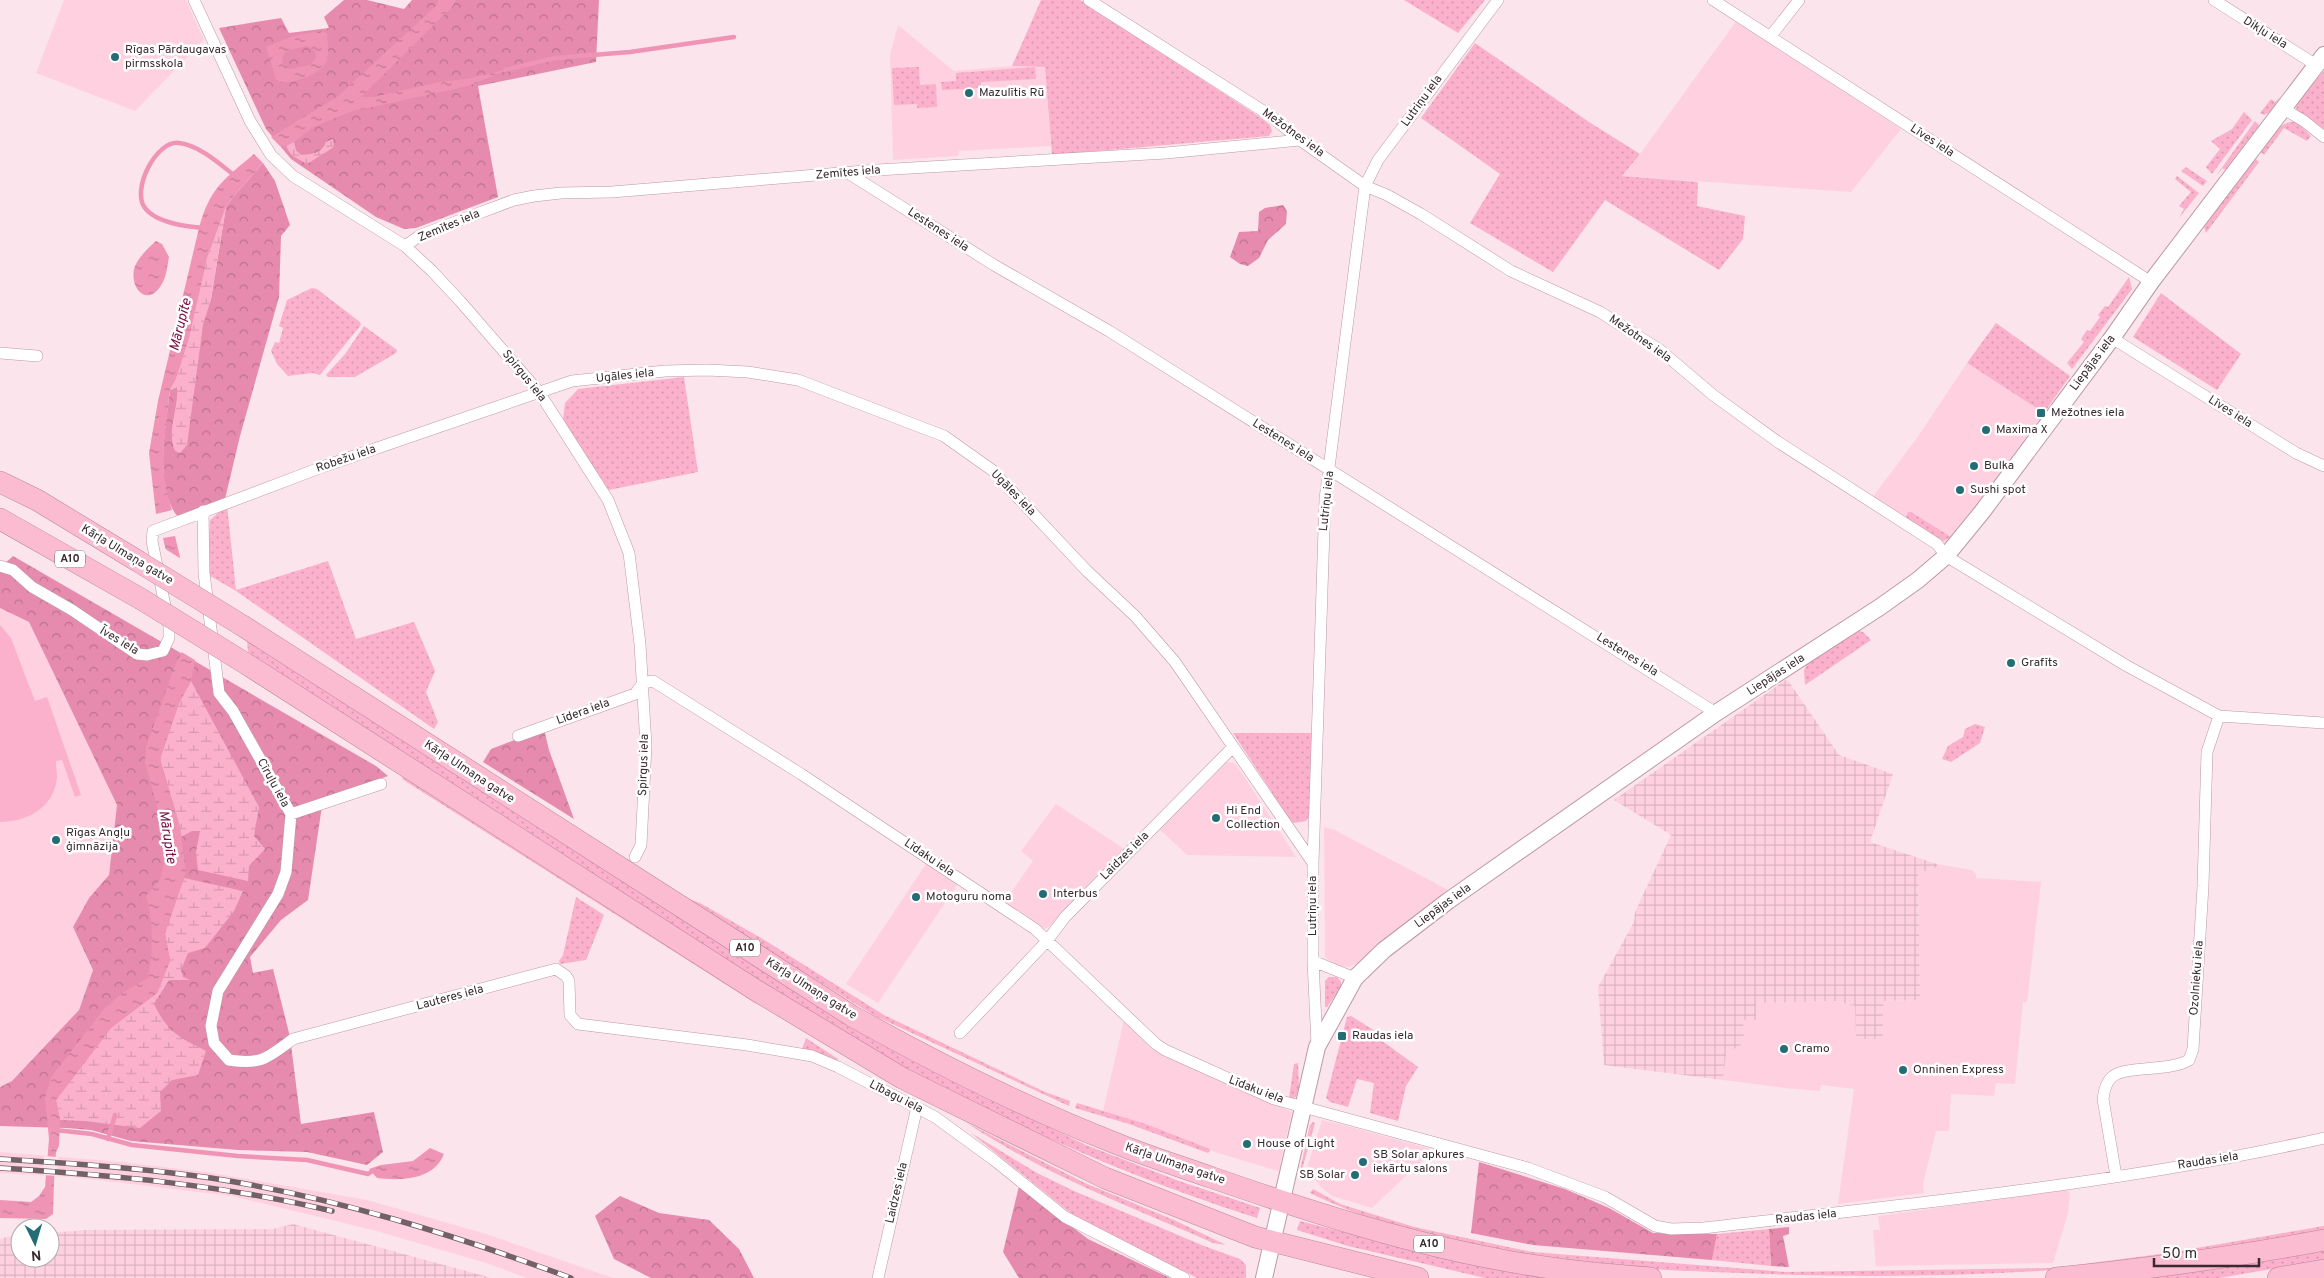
<svg xmlns="http://www.w3.org/2000/svg" width="2324" height="1278" viewBox="0 0 2324 1278" font-family="Overpass,sans-serif">
<style>
.built{fill:#ffd1e0}
.industrial{fill:url(#industrial-grid)}
.grass{fill:url(#grass-dots)}
.forest{fill:url(#forest-crowns)}
.wetland{fill:url(#wetland-marsh)}
.pitch{fill:#fbb1cb}
.water{fill:url(#water-ripples);fill-rule:evenodd}
.pier{fill:#fbe4eb}
.lines{fill:none;stroke-linecap:round;stroke-linejoin:round}
.stream{stroke:#f094b6;stroke-width:4.5}
.street-casing{stroke:#bc99a5;stroke-width:12}
.secondary-casing{stroke:#bc99a5;stroke-width:18}
.highway-casing{stroke:#b78898;stroke-width:22}
.street{stroke:#fff;stroke-width:11}
.secondary{stroke:#fff;stroke-width:16}
.highway{stroke:#fbbbd1;stroke-width:21}
.rail-casing{stroke:#726167;stroke-width:5.5}
.rail{stroke:#fff;stroke-width:4;stroke-dasharray:11;stroke-linecap:butt}
.highway-bridge-casing{stroke:#b78898;stroke-width:22;stroke-linecap:butt}
.highway-bridge{stroke:#fbbbd1;stroke-width:21}
.poi-dot{fill:#236d76;stroke:#fff;stroke-width:2}
.labels{text-anchor:middle;dominant-baseline:central;stroke-width:5;stroke-linejoin:round;paint-order:stroke}
.shield{fill:#fff;stroke:#746a6d;stroke-width:1}
.shield-label{font-size:11px;font-weight:bold;fill:#382a2f}
.street-label{font-size:12px;fill:#382a2f;stroke:#fff}
.poi-label{font-size:12px;fill:#382a2f;stroke:#fff;text-anchor:start}
.water-label{font-size:14px;font-style:italic;fill:#7a0c45;stroke:#fff}
</style>
<defs>
<pattern id="industrial-grid" width="8" height="8" patternUnits="userSpaceOnUse" patternTransform="scale(1.25)"><rect width="8" height="8" fill="#ffd1e0"/><path d="M0 4h8M4 0v8" fill="none" stroke="#dbb4c0"/></pattern>
<pattern id="grass-dots" width="8" height="8" patternUnits="userSpaceOnUse" patternTransform="scale(1.25)"><rect width="8" height="8" fill="#fbb1cb"/><path d="M2 2h.1M6 6h.1" fill="none" stroke="#d898af" stroke-width="1.8" stroke-linecap="round"/></pattern>
<pattern id="forest-crowns" width="20" height="18" patternUnits="userSpaceOnUse" patternTransform="scale(1.25)"><rect width="20" height="18" fill="#e68bad"/><path d="M2 6a3 3 0 1 1 6 0M12 15a3 3 0 1 1 6 0" fill="none" stroke="#bb728d"/></pattern>
<pattern id="wetland-marsh" width="20" height="14" patternUnits="userSpaceOnUse" patternTransform="scale(1.25)"><rect width="20" height="14" fill="#fbb1cb"/><path d="M1 5h8M5 5V1M11 12h8M15 12V8" fill="none" stroke="#d898af"/></pattern>
<pattern id="water-ripples" width="26" height="14" patternUnits="userSpaceOnUse" patternTransform="scale(1.25)"><rect width="26" height="14" fill="#f094b6"/><path d="M2 4q2-2 4 0t4 0M15 11q2-2 4 0t4 0" fill="none" stroke="#c37994"/></pattern>
</defs>
<rect width="100%" height="100%" fill="#fbe4eb"/>
<path class="built" d="M64,0H186L204,40L135,111L36,73Z
M1737,20L1901,129L1851,192L1621,176L1640,154Z
M898,25L954,71L1012,66L1045,67L1051,146L959,151L958,156L893,160L890,54Z
M1967,363L2044,413L1947,544L1872,498L1917,438Z
M0,608L29,622L117,805L109,875L89,898L73,927L93,970L79,1010L12,1081L0,1087Z
M1228,762L1234,763L1238,767L1296,857L1187,855L1158,828L1223,764Z
M1056,804L1126,850L1049,927L1044,929L1038,927L1003,904L1033,861L1021,851Z
M1324,827L1335,830L1450,891L1356,964L1348,967L1334,965L1325,957Z
M928,861L959,882L878,1003L846,984Z
M1937,864L1972,870L1976,874V878L2041,882L2027,1002H2023L2015,1084L1996,1083L1994,1096L1951,1094L1949,1131H1936L1923,1184L1924,1193L1838,1204L1854,1089L1821,1085L1820,1091L1785,1088L1723,1080L1726,1054L1743,1020L1756,1003L1835,1001L1855,1006L1856,1039H1883L1882,1001L1920,1000L1918,873L1936,867Z
M1124,1020L1150,1042L1292,1112L1280,1164L1283,1165L1278,1171L1218,1153L1146,1124L1103,1111Z
M1322,1120L1343,1125L1431,1149L1430,1153L1372,1208L1332,1196L1321,1187L1307,1168Z
M0,1152L121,1162L212,1173L367,1200L483,1233L613,1278H527L486,1263L373,1230L232,1196L73,1177L0,1173Z
M2067,1190L2070,1193L2068,1213L2053,1263L1876,1266L1873,1230H1880L1878,1216Z"/>
<path class="industrial" d="M1787,679L1839,755L1893,774L1870,842L1937,864V867L1918,873L1920,1000L1883,1001V1039H1856L1855,1006L1835,1001L1756,1003V1020H1743L1744,1043L1726,1054L1723,1080L1604,1065L1598,987L1634,922L1635,912L1671,835L1614,800Z
M293,1224L492,1278H0V1239L7,1237L20,1236V1258H50V1233L85,1230L273,1229Z"/>
<path class="grass" d="M1041,0H1080L1263,119L1270,125L1272,131L1269,136L1052,155L1045,67L1012,66Z
M1404,0H1485L1458,33Z
M1475,43L1589,122L1640,154L1622,176L1698,182L1697,206L1745,216L1743,239L1719,270L1605,200L1553,272L1470,223L1500,174L1421,118Z
M919,67L920,85L936,84L937,107L917,108V104L894,105L892,68Z
M1035,67L1036,79L981,82V88L942,90L941,82L956,81V73Z
M2324,71V129L2296,110L2297,102Z
M2280,97L2270,112L2264,115L2260,113L2271,99L2275,102Z
M2244,112L2252,120L2212,174L2206,167L2220,149L2211,141L2232,129Z
M2255,121L2259,125L2257,128L2225,170L2223,168L2216,176Z
M2290,122H2297L2311,136L2307,141L2284,128L2264,155L2261,152C2269,140 2275,126 2290,122Z
M2256,159L2259,162L2206,233L2204,227L2235,184Z
M2186,167L2207,181L2203,186L2181,171Z
M2177,176L2199,193L2179,218L2184,209L2179,206L2191,192L2175,179Z
M2129,277L2132,289L2072,369L2067,363L2084,342L2081,339L2087,330L2090,331L2100,317L2098,315L2105,306L2108,307Z
M312,288L317,289L360,322L361,325L320,375L312,373L288,376L277,364L271,351L275,342L279,343L283,328L279,326L287,300Z
M2161,293L2241,354L2217,390L2133,337Z
M1996,323L2070,376L2044,413L1967,363Z
M364,326L397,350L396,353L355,377H328L326,375L345,354Z
M684,377L698,472L609,490L580,449L563,419L565,403L578,389Z
M227,505L236,590L328,561L356,639L414,622L435,671L426,692L438,722L434,729L236,591L207,574L210,520Z
M1908,512H1911L1951,537L1943,541L1910,520L1906,517Z
M1856,630L1863,632L1871,640L1805,685L1804,670L1807,664Z
M247,640L788,987L912,1061L1086,1145L1179,1181L1260,1208L1257,1218C1095,1167 942,1093 797,1006C734,969 672,927 610,887C489,809 369,731 248,652Z
M1975,724L1985,727L1980,743L1951,762L1942,759L1948,746L1963,737L1965,729Z
M1233,733H1312L1310,814L1306,821L1294,823L1290,820Z
M404,775L757,1001L755,1003L402,779Z
M576,897L604,915L586,960L560,964L559,961L563,955Z
M689,899L700,903L766,941L884,1015L1045,1092L1070,1101L1069,1106L875,1016L730,927Z
M1329,977H1336L1341,981V987L1327,1007H1325V981Z
M1351,1016L1375,1031L1374,1035L1418,1067L1406,1086L1398,1121L1370,1113L1374,1083L1357,1079L1348,1107L1330,1102L1326,1098L1347,1017Z
M806,1038L838,1059L837,1060L802,1049Z
M1298,1063L1299,1088L1296,1097L1291,1099L1289,1098L1294,1064Z
M1077,1103L1146,1124L1210,1149V1151L1208,1153L1129,1124L1075,1108Z
M1313,1122L1315,1123L1302,1170H1300L1310,1125Z
M967,1123L1085,1183L1174,1220L1226,1245L1213,1243C1129,1206 1043,1174 967,1123Z
M971,1133L1037,1173L1074,1191L1204,1246L1240,1259L1246,1265V1278H1197L1078,1219Z
M1313,1189L1340,1204L1414,1227L1532,1252L1785,1272L2053,1268L2168,1253L2324,1226V1231C2234,1246 2144,1263 2053,1270C1940,1278 1826,1277 1713,1272C1582,1267 1429,1251 1310,1193Z
M1300,1221L1366,1238L1558,1278H1485L1348,1246L1297,1230Z
M1769,1229L1771,1266L1712,1260L1717,1234Z
M2324,1250V1260L2219,1278H2147Z"/>
<path class="forest" d="M344,0H367L404,9L412,0H599L596,62L478,86L498,197L416,228L404,229L376,217L291,159L266,129L219,28L281,18L289,33L329,28L324,17Z
M263,163L275,181L290,225L281,236L279,297L240,436L225,499L178,517C153,487 166,425 170,390L177,387L178,392L211,299L226,207L233,197Z
M1283,205L1287,211L1286,224L1268,240L1259,258L1248,266L1240,264L1230,257L1239,232L1258,231L1259,212L1265,208Z
M13,556L376,766L388,776L320,800L322,806L308,900L281,920L250,957L253,973L273,969L290,1037L301,1124L374,1112L383,1152L367,1165L307,1152L238,1150L131,1141L91,1130L66,1128L0,1126V1087L12,1081L79,1010L93,970L73,927L89,898L109,875L117,805L29,622L0,608V568Z
M544,729L549,750L574,819L483,762L491,749Z
M1479,1162L1565,1189L1609,1208L1653,1233L1717,1234L1712,1260L1533,1245L1471,1233Z
M1019,1186L1088,1239L1170,1278H1019L1003,1252Z
M620,1196L659,1213L709,1220L739,1249L754,1278H651L614,1259L595,1216Z
M1789,1227V1234L1783,1236L1789,1267L1771,1266L1769,1229Z"/>
<path class="wetland" d="M333,139L334,147L307,164L291,155L286,146L294,142L296,150L301,155C312,154 321,154 326,142Z
M226,207L211,299L203,325L187,445L180,453L175,451C166,430 179,409 177,387L170,390L176,379L207,259Z
M191,681L259,807L254,836L265,849L249,866L248,881L198,870L196,852L200,831H192L181,837L180,827L160,759L179,703Z
M184,878L243,891L234,911L205,948L188,953L181,970L183,977L190,980H169L154,1004C168,1033 179,1037 206,1051L198,1075L172,1080L160,1092L161,1111L140,1128L85,1121L60,1120L56,1100L111,1028L157,993L170,961L165,933Z"/>
<path class="pitch" d="M0,625L11,638L35,701L47,697L81,795L75,797L62,760L56,761C56,766 57,772 57,777C55,807 27,822 0,822Z"/>
<path class="water" d="M438,0H456L452,7L361,97H373L439,82L467,79L509,69L468,86L349,112L312,128L294,142L286,146H280L271,137L337,97L437,5Z
M320,31L327,33C327,40 329,50 328,57C324,75 297,81 281,83L276,79L266,47L293,36ZM307,46L315,51L316,58L310,65L290,69L283,64L282,56L288,50Z
M254,154L263,163L233,197L226,207L207,259L189,338L176,379L170,390L164,442L163,468L167,494L172,510L156,514L149,453L158,401L199,228C210,188 223,180 254,154Z
M156,241L162,244L169,257C167,268 166,279 160,287C147,306 130,289 134,269C136,260 148,248 156,241Z
M175,536L183,570L195,644V662L191,681L179,703L160,759L180,827L186,872L165,933L170,961L157,993L111,1028L56,1100L60,1120L59,1146L56,1152L54,1182L53,1214L46,1219L0,1218V1200L31,1202L39,1196L45,1187L49,1139L45,1098L51,1077L105,1008L121,994L148,978C153,953 154,922 146,896L160,880L164,864L157,806L145,763L146,747L177,660C196,643 168,563 163,538Z
M430,1148L444,1154C434,1180 401,1181 377,1178L369,1169L381,1165L413,1161Z"/>
<path class="pier" d="M162,547L183,560L197,644L198,662L180,651L182,628L171,592Z
M44,1156L58,1157L57,1176L43,1175Z"/>
<g class="lines">
<path class="stream" d="M505,70L555,58L630,52L734,37
M205,228C188,227 156,223 145,208C131,190 156,140 179,143C199,145 220,164 235,176
M55,1130L92,1134L132,1145L238,1156L307,1160L368,1174L371,1172
M108,1139L115,1115"/>
<defs>
<path id="street" d="M194,0L250,121L271,155L293,176L405,246L432,271L460,301L539,392L608,500L629,553L640,644L646,746L641,845L635,857
M1089,0L1271,116L1300,140L1365,186L1387,195L1421,214L1511,271L1600,312L1660,350L1713,395L1778,442L1937,544L1946,556L2127,666L2219,716L2324,723
M1713,0L2151,282
M2214,0L2316,65
M1770,37L1799,0
M2282,108L2304,121L2324,137
M848,173L994,265L1109,331L1716,713
M405,246L421,235L474,215L514,200L534,196L561,193L612,192L877,170L1166,153L1300,140
M2112,338L2296,453L2324,466
M0,353L37,356
M203,511L204,573L219,693L233,711L291,814L286,872L278,894L218,991L211,1026L214,1043L229,1060C262,1065 267,1058 293,1039L556,969L566,976L569,981L570,1015L578,1024L747,1045L812,1056L838,1067L935,1117L994,1160L1065,1217L1184,1278
M0,566L13,570L32,587L72,610L137,654L147,655L163,651L169,638V626L152,541L153,531L325,466L572,381L665,371L707,370L748,372L798,380L944,436L992,470L1087,571L1135,616L1175,662L1313,863
M643,683L653,681L801,774L1035,929L1156,1044L1165,1050L1274,1099L1528,1168L1605,1197L1655,1226L1671,1229L1703,1228C1910,1204 2120,1184 2324,1138
M518,736L635,694L643,683
M291,814L381,784
M1313,961L1355,978
M960,1033L1047,941L1065,917L1233,747
M1317,1045L1313,961V863L1325,499L1365,186L1378,160L1498,0
M2116,1176L2103,1099C2104,1091 2106,1082 2112,1077C2126,1065 2169,1072 2189,1060L2193,1049L2203,886L2207,752L2219,716
M878,1278L917,1107"/>
<path id="secondary" d="M1264,1278L1317,1047L1355,978L1384,950L1448,901L1716,713L1880,607L1918,580L1946,556L1982,512L2112,338L2151,282L2324,55"/>
<path id="highway" d="M0,482L37,500L136,560
M0,519L141,599
M243,626L852,1016C938,1064 1027,1109 1120,1145C1150,1157 1182,1167 1213,1178C1308,1211 1407,1243 1507,1261C1555,1270 1603,1274 1651,1278
M248,665L757,991L902,1078L1105,1178L1255,1237L1418,1278
M2056,1278C2146,1269 2235,1257 2324,1240
M2278,1278L2324,1270"/>
</defs>
<use href="#street" class="street-casing"/>
<use href="#secondary" class="secondary-casing"/>
<use href="#highway" class="highway-casing"/>
<use href="#street" class="street"/>
<use href="#secondary" class="secondary"/>
<use href="#highway" class="highway"/>
<defs>
<path id="rail" d="M0,1159C70,1163 141,1168 211,1178C334,1197 454,1235 571,1278
M0,1168C112,1175 223,1185 332,1211"/>
</defs>
<use href="#rail" class="rail-casing"/>
<use href="#rail" class="rail"/>
<defs>
<path id="highway-bridge" d="M136,560L243,626
M141,599L248,665"/>
</defs>
<use href="#highway-bridge" class="highway-bridge-casing"/>
<use href="#highway-bridge" class="highway-bridge"/>
</g>
<g class="poi-dot">
<circle cx="115" cy="57" r="5"/>
<circle cx="969" cy="93" r="5"/>
<rect x="2036" y="408" width="10" height="10" rx="2.5"/>
<circle cx="1986" cy="430" r="5"/>
<circle cx="1974" cy="466" r="5"/>
<circle cx="1960" cy="490" r="5"/>
<circle cx="2011" cy="663" r="5"/>
<circle cx="1216" cy="818" r="5"/>
<circle cx="56" cy="840" r="5"/>
<circle cx="1043" cy="894" r="5"/>
<circle cx="916" cy="897" r="5"/>
<rect x="1337" y="1031" width="10" height="10" rx="2.5"/>
<circle cx="1784" cy="1049" r="5"/>
<circle cx="1903" cy="1070" r="5"/>
<circle cx="1247" cy="1144" r="5"/>
<circle cx="1363" cy="1162" r="5"/>
<circle cx="1355" cy="1175" r="5"/>
</g>
<g class="labels">
<g class="shield">
<rect x="55" y="550.5" width="30" height="17" rx="4"/>
<rect x="730" y="939.5" width="30" height="17" rx="4"/>
<rect x="1414" y="1235.5" width="30" height="17" rx="4"/>
</g>
<g class="shield-label">
<text x="70" y="559">A10</text>
<text x="745" y="948">A10</text>
<text x="1429" y="1244">A10</text>
</g>
<g class="street-label">
<text transform="translate(2265 33) rotate(32)">Dikļu iela</text>
<text transform="translate(1422 101) rotate(-54)">Lutriņu iela</text>
<text transform="translate(1293 133) rotate(36)">Mežotnes iela</text>
<text transform="translate(1932 141) rotate(33)">Līves iela</text>
<text transform="translate(848 173) rotate(-5)">Zemītes iela</text>
<text transform="translate(449 226) rotate(-23)">Zemītes iela</text>
<text transform="translate(938 230) rotate(33)">Lestenes iela</text>
<text transform="translate(1640 339) rotate(35)">Mežotnes iela</text>
<text transform="translate(2093 363) rotate(-53)">Liepājas iela</text>
<text transform="translate(524 376) rotate(51)">Spirgus iela</text>
<text transform="translate(625 376) rotate(-6)">Ugāles iela</text>
<text transform="translate(2230 412) rotate(32)">Līves iela</text>
<text transform="translate(1283 441) rotate(32)">Lestenes iela</text>
<text transform="translate(346 459) rotate(-19)">Robežu iela</text>
<text transform="translate(1013 493) rotate(46)">Ugāles iela</text>
<text transform="translate(1327 501) rotate(-84)">Lutriņu iela</text>
<text transform="translate(127 555) rotate(31)">Kārļa Ulmaņa gatve</text>
<text transform="translate(119 641) rotate(31)">Īves iela</text>
<text transform="translate(1627 655) rotate(32)">Lestenes iela</text>
<text transform="translate(1776 675) rotate(-33)">Liepājas iela</text>
<text transform="translate(583 712) rotate(-20)">Līdera iela</text>
<text transform="translate(644 765) rotate(-88)">Spirgus iela</text>
<text transform="translate(469 772) rotate(33)">Kārļa Ulmaņa gatve</text>
<text transform="translate(273 783) rotate(61)">Cīruļu iela</text>
<text transform="translate(1125 856) rotate(-45)">Laidzes iela</text>
<text transform="translate(929 858) rotate(34)">Līdaku iela</text>
<text transform="translate(1313 906) rotate(-90)">Lutriņu iela</text>
<text transform="translate(1443 906) rotate(-36)">Liepājas iela</text>
<text transform="translate(2197 978) rotate(-86)">Ozolnieku iela</text>
<text transform="translate(811 989) rotate(32)">Kārļa Ulmaņa gatve</text>
<text transform="translate(450 998) rotate(-15)">Lauteres iela</text>
<text transform="translate(1256 1090) rotate(21)">Līdaku iela</text>
<text transform="translate(896 1097) rotate(27)">Lībagu iela</text>
<text transform="translate(2208 1161) rotate(-9)">Raudas iela</text>
<text transform="translate(1175 1164) rotate(19)">Kārļa Ulmaņa gatve</text>
<text transform="translate(897 1193) rotate(-77)">Laidzes iela</text>
<text transform="translate(1806 1217) rotate(-6)">Raudas iela</text>
</g>
<g class="poi-label">
<text x="125" y="50">Rīgas Pārdaugavas<tspan x="125" dy="14">pirmsskola</tspan></text>
<text x="979" y="93">Mazulītis Rū</text>
<text x="2051" y="413">Mežotnes iela</text>
<text x="1996" y="430">Maxima X</text>
<text x="1984" y="466">Bulka</text>
<text x="1970" y="490">Sushi spot</text>
<text x="2021" y="663">Grafīts</text>
<text x="1226" y="811">Hi End<tspan x="1226" dy="14">Collection</tspan></text>
<text x="66" y="833">Rīgas Angļu<tspan x="66" dy="14">ģimnāzija</tspan></text>
<text x="1053" y="894">Interbus</text>
<text x="926" y="897">Motoguru noma</text>
<text x="1352" y="1036">Raudas iela</text>
<text x="1794" y="1049">Cramo</text>
<text x="1913" y="1070">Onninen Express</text>
<text x="1257" y="1144">House of Light</text>
<text x="1373" y="1155">SB Solar apkures<tspan x="1373" dy="14">iekārtu salons</tspan></text>
<text x="1345" y="1175" text-anchor="end">SB Solar</text>
</g>
<g class="water-label">
<text transform="translate(181 325) rotate(-76)">Mārupīte</text>
<text transform="translate(167 837) rotate(81)">Mārupīte</text>
</g>
</g>
<g transform="translate(35 1243) rotate(175)"><circle r="24" fill="#ffffff" stroke="#afaaac"/>
<path d="M0-4L9 19L0 12L-9 19Z" fill="#236d76"/>
<text y="-8" font-size="14" font-weight="bold" text-anchor="middle" fill="#382a2f">N</text>
</g>
<path d="M2154 1258v8h105v-8" fill="none" stroke="#382a2f" stroke-width="2.5"/>
<text x="2162" y="1258" font-size="15" fill="#382a2f" stroke="#ffffff" stroke-width="4" paint-order="stroke">50 m</text>
</svg>
